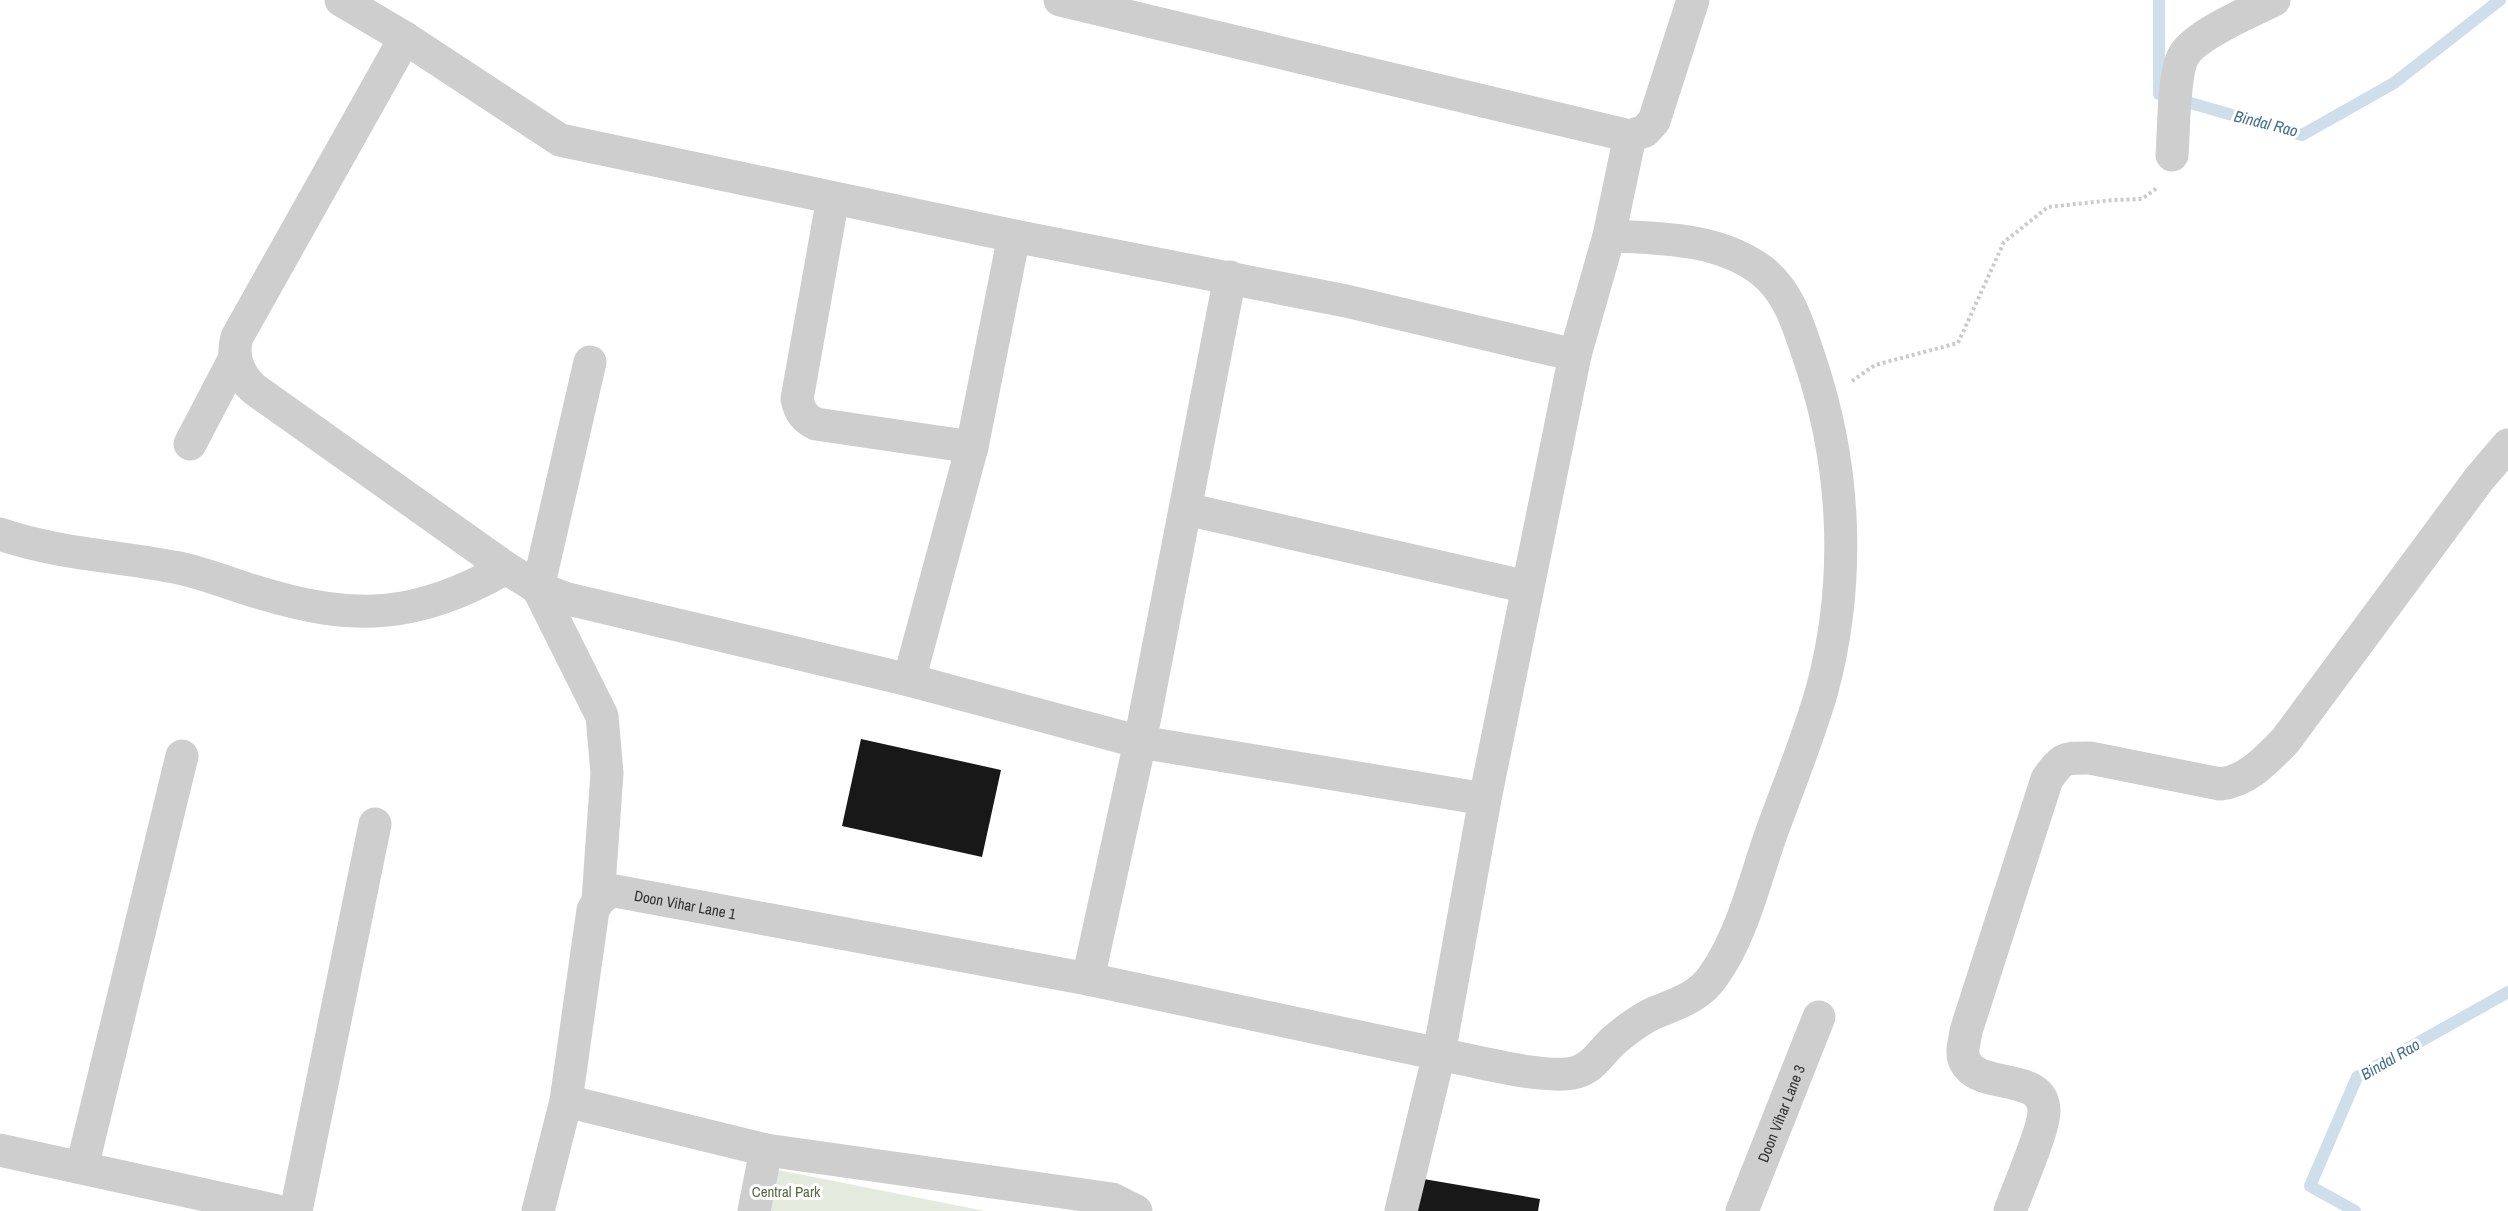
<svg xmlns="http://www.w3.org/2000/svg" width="2508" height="1211" viewBox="0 0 2508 1211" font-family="'Archivo Narrow',sans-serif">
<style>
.green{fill:#e4eadd}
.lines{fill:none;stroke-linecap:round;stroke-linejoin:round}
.stream{stroke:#cedfeb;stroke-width:12}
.building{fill:#181818}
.path{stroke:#cbcbcb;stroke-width:4;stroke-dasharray:3 3;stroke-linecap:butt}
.minor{stroke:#cecece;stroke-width:33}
.labels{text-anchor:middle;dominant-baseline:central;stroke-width:6;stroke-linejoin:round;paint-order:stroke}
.street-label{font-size:15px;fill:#313131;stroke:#fff}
.park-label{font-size:15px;fill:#546b40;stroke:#fff}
.water-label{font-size:16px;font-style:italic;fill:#43708f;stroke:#fff}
</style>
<rect width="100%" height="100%" fill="#fff"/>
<path class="green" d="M768,1168L985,1211H760Z"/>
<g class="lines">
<path class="stream" d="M2159,0V94L2302,135L2394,83L2500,0
M2355,1211L2310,1186L2357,1077L2508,992"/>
</g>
<path class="building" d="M861,739L1001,770L982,857L842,826Z
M1412,1177L1540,1199L1538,1211H1406Z"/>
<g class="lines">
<path class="path" d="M1852,381L1875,365L1958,343L2004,242L2048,207L2113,200L2142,199L2157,188"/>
<g class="minor">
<path d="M341,0L405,38L560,140L1014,236L1346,301L1575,355L1609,236L1630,136"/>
<path d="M1060,0L1630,136L1645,131L1654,121L1693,0"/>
<path d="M405,38L237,337C231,358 239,375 254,389L506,568L538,588L564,598L909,680L972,447"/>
<path d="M2172,155C2174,132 2173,73 2184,55C2196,34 2252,11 2274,0"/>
<path d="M833,198L797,399C800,412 804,418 816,424L972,447L1014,236"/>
<path d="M590,362L538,588L602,716L607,773L598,900"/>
<path d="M190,444L235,358"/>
<path d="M1186,509L1527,587"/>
<path d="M0,534C58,554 119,556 179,568C206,574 231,584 257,592C355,622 416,619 506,568"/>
<path d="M909,680L1140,742L1230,277"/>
<path d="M1485,799L1439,1054L1088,979L1140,742L1485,799L1575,355"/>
<path d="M566,1101L766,1150"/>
<path d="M0,1150L278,1211"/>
<path d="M82,1167L182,756"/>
<path d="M296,1211L375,824"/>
<path id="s1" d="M538,1211L566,1101L593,910C599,899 603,894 615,891L1088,979"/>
<path d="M754,1211L766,1150L1112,1199L1136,1211"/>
<path d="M1401,1211L1439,1054C1472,1060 1547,1081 1577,1072C1596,1066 1603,1048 1618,1037C1629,1028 1641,1019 1654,1013C1676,1004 1700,997 1714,975C1742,936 1755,879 1771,834C1788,787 1808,739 1822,690C1851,582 1846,466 1810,360C1799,328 1790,292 1761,270C1718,238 1660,238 1609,236"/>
<path id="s2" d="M1742,1211L1819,1017"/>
<path d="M2010,1211C2017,1191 2045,1128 2044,1110C2042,1070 1976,1092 1964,1059C1961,1051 1965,1040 1966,1031L2047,779C2063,757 2063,758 2090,758L2220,784C2248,781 2266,760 2285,741L2479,479L2508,445"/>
</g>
</g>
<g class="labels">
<g class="street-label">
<text stroke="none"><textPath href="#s1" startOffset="408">Doon Vihar Lane 1</textPath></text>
<text stroke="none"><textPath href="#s2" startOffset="105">Doon Vihar Lane 3</textPath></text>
</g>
<g class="park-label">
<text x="786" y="1191">Central Park</text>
</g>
<g class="water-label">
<text transform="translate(2266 123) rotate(14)">Bindal Rao</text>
<text transform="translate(2390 1059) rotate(-30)">Bindal Rao</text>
</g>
</g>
</svg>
